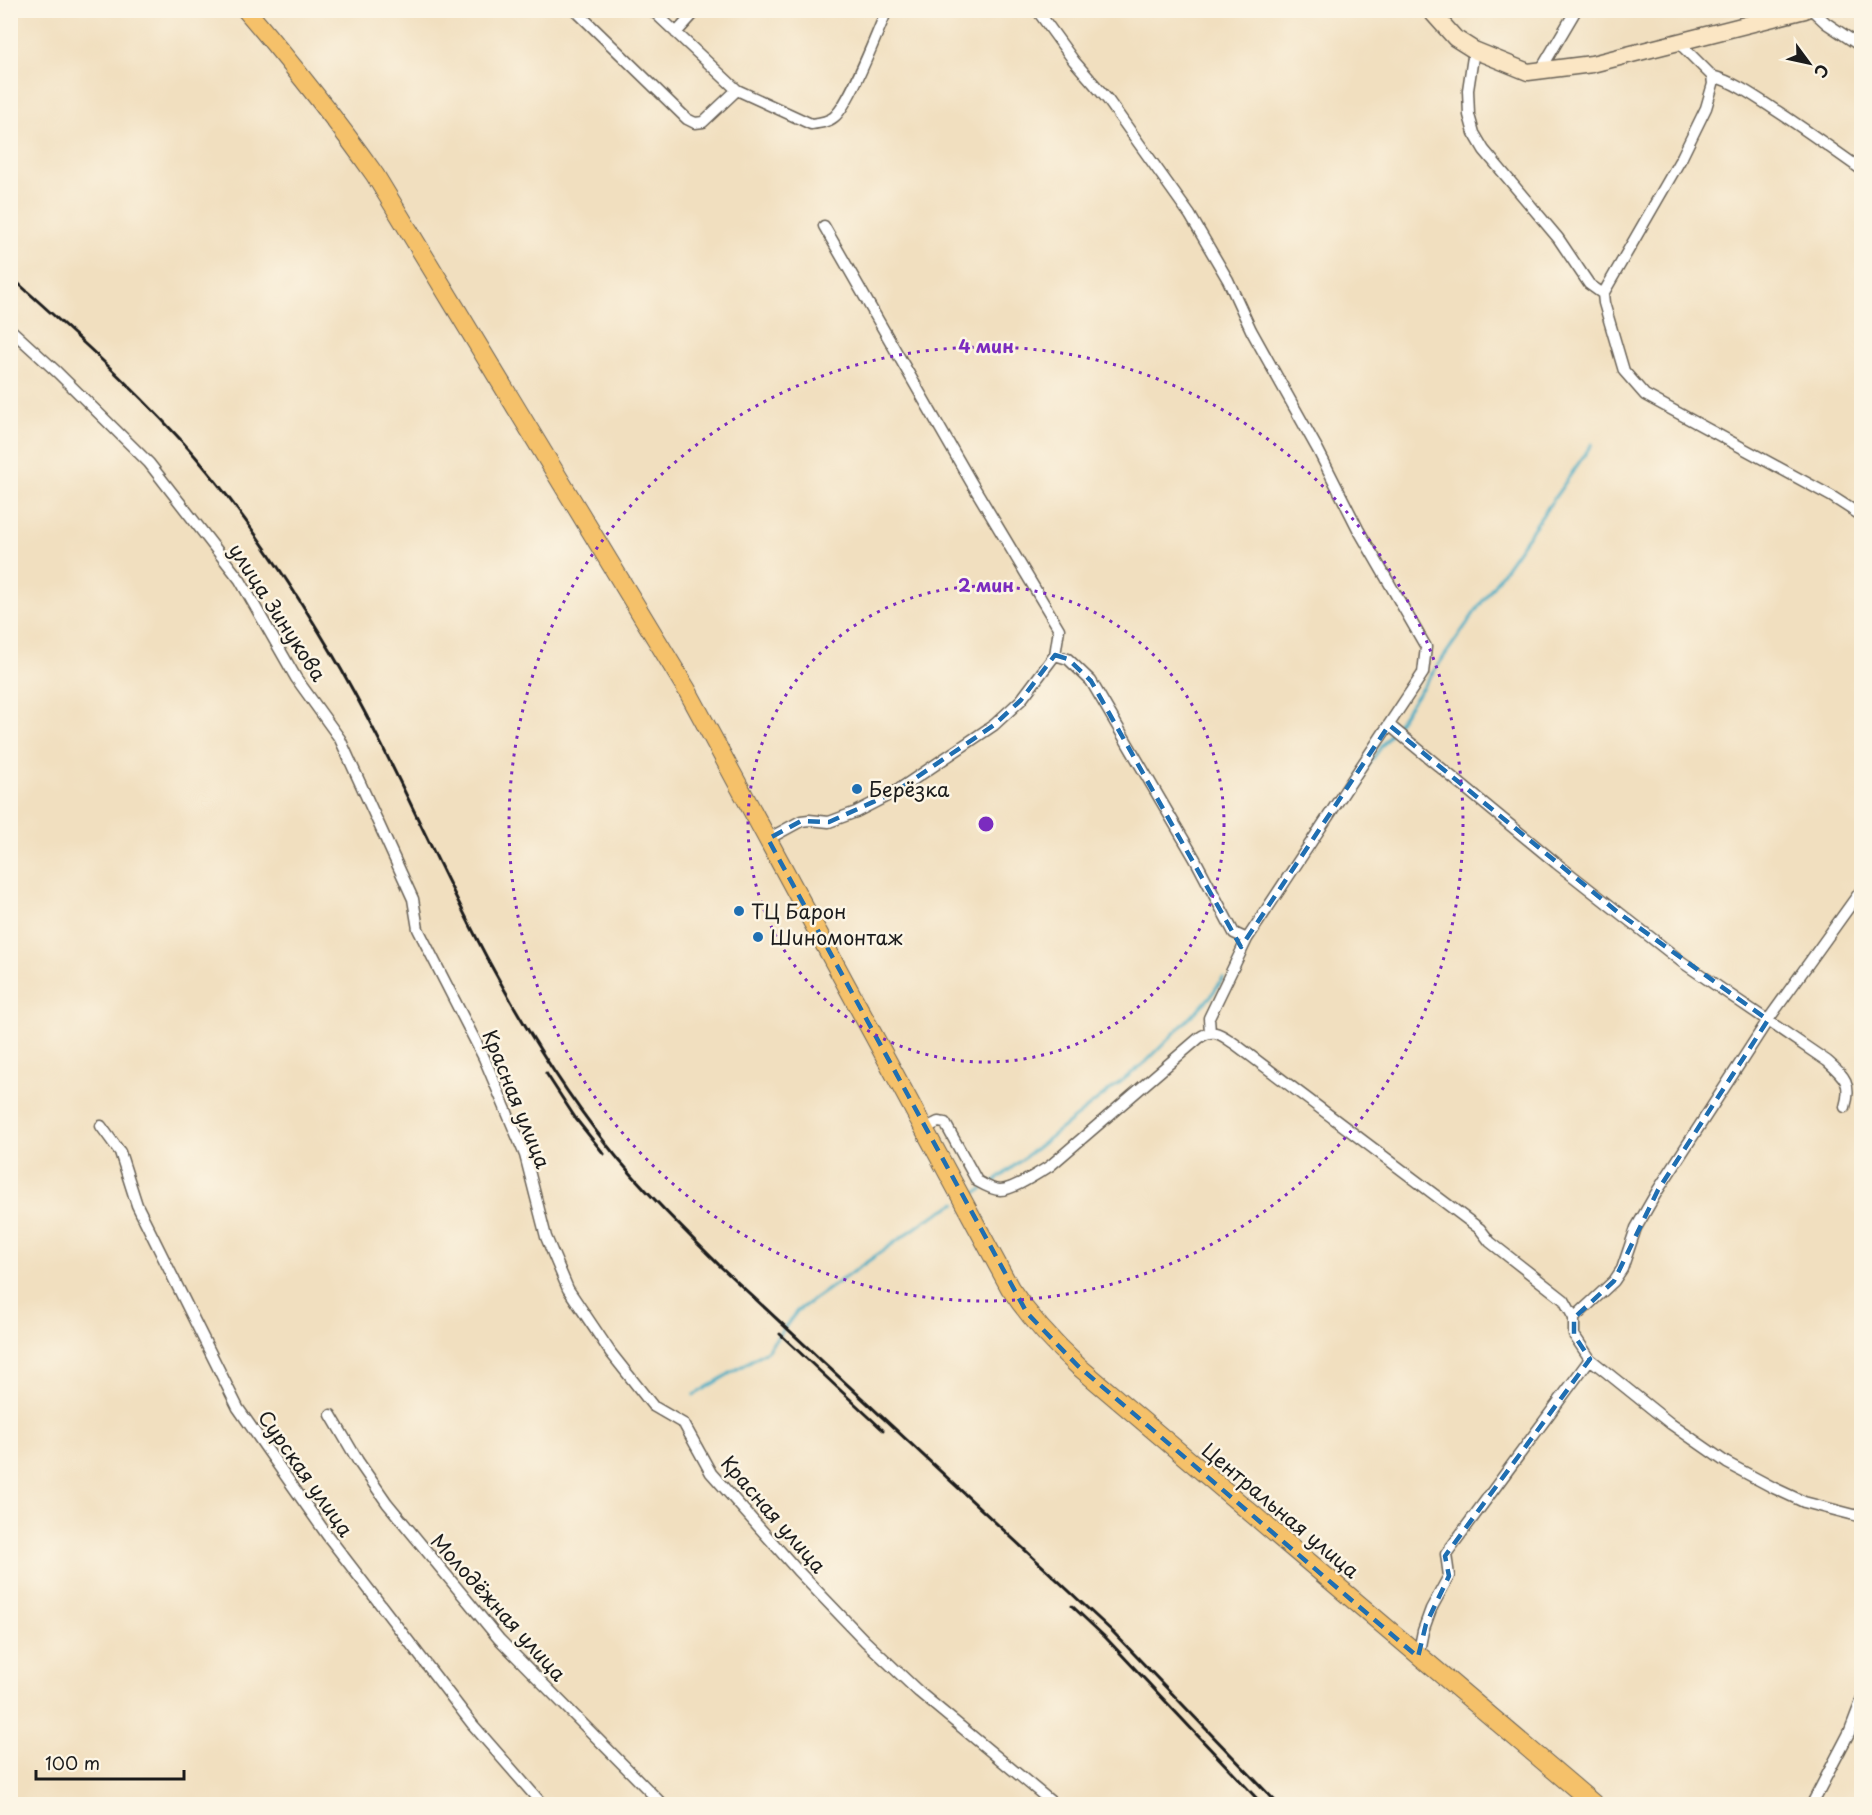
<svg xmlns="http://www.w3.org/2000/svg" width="1872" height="1815" viewBox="0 0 1872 1815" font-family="'Playpen Sans',sans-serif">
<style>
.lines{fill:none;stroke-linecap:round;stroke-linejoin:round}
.stream{stroke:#43aac3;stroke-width:3}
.street-casing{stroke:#676055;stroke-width:13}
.secondary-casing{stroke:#676055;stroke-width:19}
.primary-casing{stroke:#676055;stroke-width:20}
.street{stroke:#fff;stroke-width:10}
.secondary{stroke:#fbe6c4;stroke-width:16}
.primary{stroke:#f5c16b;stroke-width:18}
.rail{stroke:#1c1c1c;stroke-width:3}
.marked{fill:none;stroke:#1f6fb2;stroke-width:4.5;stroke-dasharray:12 8;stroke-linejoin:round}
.ring{fill:none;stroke:#7b2cbf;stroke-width:3;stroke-dasharray:3 6}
.poi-dot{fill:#1f6fb2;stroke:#fcf5e5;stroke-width:2}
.labels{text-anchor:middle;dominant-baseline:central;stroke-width:5;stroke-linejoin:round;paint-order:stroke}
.street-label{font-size:20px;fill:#1c1c1c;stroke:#fcf5e5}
.poi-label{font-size:20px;fill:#1c1c1c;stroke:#fcf5e5;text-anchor:start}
.centre{fill:#7b2cbf;stroke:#fcf5e5;stroke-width:3}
.ring-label{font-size:18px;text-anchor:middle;font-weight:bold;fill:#7b2cbf;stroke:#fcf5e5;stroke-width:5;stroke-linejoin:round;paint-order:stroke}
</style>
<rect width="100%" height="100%" fill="#fcf5e5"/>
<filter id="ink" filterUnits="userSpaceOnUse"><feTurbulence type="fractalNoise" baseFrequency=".0167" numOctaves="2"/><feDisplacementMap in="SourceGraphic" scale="12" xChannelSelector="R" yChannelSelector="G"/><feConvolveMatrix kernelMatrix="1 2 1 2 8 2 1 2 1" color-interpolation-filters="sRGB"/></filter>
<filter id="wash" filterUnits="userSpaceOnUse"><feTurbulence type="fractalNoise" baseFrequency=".008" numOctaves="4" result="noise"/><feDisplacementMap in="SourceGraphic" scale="24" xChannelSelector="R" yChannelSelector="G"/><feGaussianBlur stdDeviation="1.35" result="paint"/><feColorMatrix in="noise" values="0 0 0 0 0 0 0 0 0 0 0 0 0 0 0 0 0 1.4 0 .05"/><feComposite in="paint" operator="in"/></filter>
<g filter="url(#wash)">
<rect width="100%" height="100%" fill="#f1dfbf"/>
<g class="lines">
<path class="stream" d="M1365,770L1592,444
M991,1184L1147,1061L1210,997L1223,978
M967,1197L983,1189
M694,1395L767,1351L797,1311L928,1219L956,1203"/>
</g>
</g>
<g filter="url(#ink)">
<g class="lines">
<defs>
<path id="street" d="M575,10L687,119L695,123L703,122L737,90
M652,10L737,90L811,124C819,123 828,122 834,117C850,104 877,33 887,10
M1037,10L1074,61L1108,100L1190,215L1228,280L1251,330L1318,450L1358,529L1426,647L1423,673L1247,939L1209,1018L1210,1032
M1812,10L1826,23L1862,47
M676,33L697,10
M1678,42L1712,76L1713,84L1706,108L1682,157L1603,294L1604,303L1624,371L1645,395L1831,496L1862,516
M1474,50L1468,90L1469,115L1474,133L1484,150L1558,238L1589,284L1603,294
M1540,71L1576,10
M1712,76C1735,82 1757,98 1777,111C1806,130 1834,150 1862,170
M824,226L971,482L1059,629L1055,655
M10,329L57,372L149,463L240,580L296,678L340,739L413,899L418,929L484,1058L525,1155L546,1237L568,1289L611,1353L653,1406L684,1424L711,1473L797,1570L865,1641L919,1692L1054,1804
M1389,725L1556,863L1682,962L1827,1061C1845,1077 1852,1083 1845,1107
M768,839L801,821L809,820L829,822L856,812L895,792L994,725L1021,700L1055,655L1068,659L1091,681L1195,859L1234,933L1247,939
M101,1126L120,1152L137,1205L238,1408L327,1535L473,1725L542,1804
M924,1129L938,1122L945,1123L977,1181C984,1185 992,1190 1000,1190C1013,1190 1038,1173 1050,1166L1199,1038C1214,1027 1221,1035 1235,1044L1480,1229L1490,1242L1564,1300L1574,1318V1335L1590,1359L1671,1424L1727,1463L1774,1488L1804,1502L1862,1517
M1574,1318L1614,1281L1622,1269L1636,1228L1658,1190L1768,1020L1862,889
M331,1415L358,1461L387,1503L499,1639L662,1804
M1418,1656L1423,1631L1431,1609L1449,1576L1446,1554L1590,1359
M1812,1804L1849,1733L1862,1699"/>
<path id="secondary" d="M1430,10L1455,38L1474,50L1528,72L1592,64L1805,10"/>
<path id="primary" d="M246,10C292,64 335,118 375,175L687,690L1010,1288C1030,1318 1052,1342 1078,1366L1594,1804"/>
</defs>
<use href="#street" class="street-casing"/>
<use href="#secondary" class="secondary-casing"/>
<use href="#primary" class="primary-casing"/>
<use href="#street" class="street"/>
<use href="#secondary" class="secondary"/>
<use href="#primary" class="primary"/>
<path class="rail" d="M10,276C68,328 127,381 180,439C237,502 286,576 330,650C391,753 436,864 493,969C529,1035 571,1102 619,1160C651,1198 686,1232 721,1267L1113,1632L1278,1804
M546,1073L576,1119L604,1154
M780,1334L883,1430
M1072,1606L1106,1638L1262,1804"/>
</g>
</g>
<path class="marked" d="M1055,655L1068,659L1091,681L1241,947L1389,725L1620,914L1768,1020L1658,1190L1614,1281L1574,1318V1335L1590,1359L1445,1556L1449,1576L1426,1624L1418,1657L1078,1366L1027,1313L768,839L801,821L829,822L895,792L994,725L1021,700Z"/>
<g class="ring">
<circle cx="986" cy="824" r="238"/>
<circle cx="986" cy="824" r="477"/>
</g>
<g class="poi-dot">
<circle cx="857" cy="789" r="6"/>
<circle cx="739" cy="911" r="6"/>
<circle cx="758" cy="937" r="6"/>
</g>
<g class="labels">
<g class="street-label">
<text transform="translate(278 612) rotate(57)">улица Зинукова</text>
<text transform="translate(517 1099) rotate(68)">Красная улица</text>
<text transform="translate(306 1473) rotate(55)">Сурская улица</text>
<text transform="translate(1281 1510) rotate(40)">Центральная улица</text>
<text transform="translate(774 1514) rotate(49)">Красная улица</text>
<text transform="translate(499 1607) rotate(48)">Молодёжная улица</text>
</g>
<g class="poi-label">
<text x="869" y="789">Берёзка</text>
<text x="751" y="911">ТЦ Барон</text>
<text x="770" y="937">Шиномонтаж</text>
</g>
</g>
<circle cx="986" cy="824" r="9" class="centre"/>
<g class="ring-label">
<text x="986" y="353">4 мин</text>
<text x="986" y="592">2 мин</text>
</g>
<rect width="1872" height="1815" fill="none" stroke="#fcf5e5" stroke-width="36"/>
<g transform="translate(1809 63) rotate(123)" stroke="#fcf5e5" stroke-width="4.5" paint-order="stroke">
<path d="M0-4.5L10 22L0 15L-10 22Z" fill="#1c1c1c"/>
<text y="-9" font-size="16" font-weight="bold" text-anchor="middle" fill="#1c1c1c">С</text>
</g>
<path d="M36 1770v9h148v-9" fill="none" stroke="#1c1c1c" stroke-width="3"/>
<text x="45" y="1770" font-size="18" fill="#1c1c1c" stroke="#fcf5e5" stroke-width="4.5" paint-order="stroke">100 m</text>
</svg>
